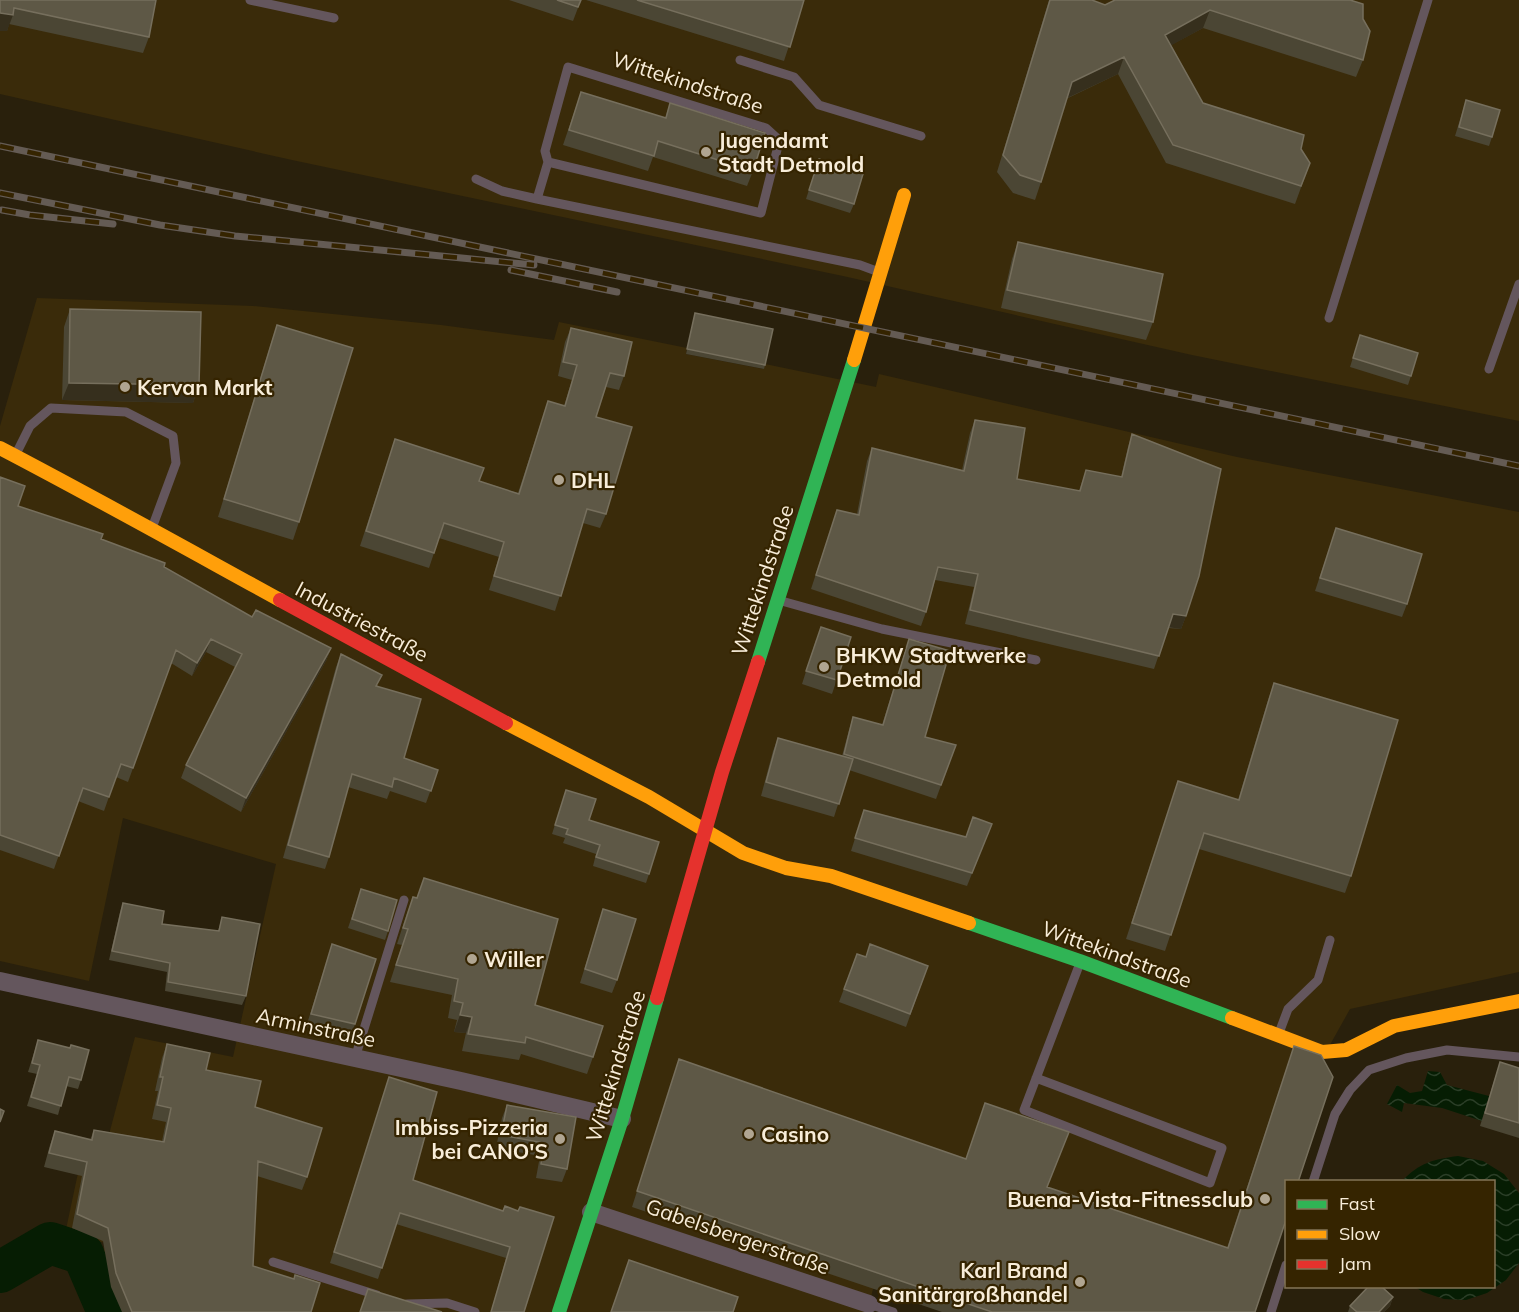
<svg xmlns="http://www.w3.org/2000/svg" width="1519" height="1312" viewBox="0 0 1519 1312" font-family="Mulish,sans-serif">
<style>
.built{fill:#3a2b0a}
.water{fill:url(#water-waves)}
.lines{fill:none;stroke-linecap:round;stroke-linejoin:round}
.river{stroke:#061d03;stroke-width:42}
.lane{stroke:#64565d;stroke-width:9}
.street{stroke:#64565d;stroke-width:18}
.fast{stroke:#30b455;stroke-width:14}
.slow{stroke:#ff9f0a;stroke-width:14}
.jam{stroke:#e5322d;stroke-width:14}
.rail-casing{stroke:#645b54;stroke-width:7}
.rail{stroke:#352400;stroke-width:4.5;stroke-dasharray:14;stroke-linecap:butt}
.wall{fill:#4b4634}
.shaded-wall{fill:#362f1d}
.building{fill:#5e5846;stroke:#766f5d;stroke-width:1.5}
.poi-dot{fill:#b0a591;stroke:#352400;stroke-width:2}
.labels{text-anchor:middle;dominant-baseline:central;stroke-width:4.5;stroke-linejoin:round;paint-order:stroke}
.street-label{font-size:21px;fill:#f8edd9;stroke:#352400}
.poi-label{font-size:21px;font-weight:bold;fill:#f8edd9;stroke:#352400;text-anchor:start}
</style>
<defs>
<pattern id="water-waves" width="16" height="10" patternUnits="userSpaceOnUse" patternTransform="scale(1.5)"><rect width="16" height="10" fill="#061d03"/><path d="M0 5q4-4 8 0t8 0" fill="none" stroke="#2b3e27"/></pattern>
</defs>
<rect width="100%" height="100%" fill="#29200c"/>
<path class="built" d="M0,0H1519V421L1192,355L843,276L292,160L0,94Z
M37,298L253,306L441,325L554,340L559,322L687,348L686,354L763,369L765,364L876,387L879,374L1237,457L1519,512V972L1350,1009L1316,1070L1255,1312L873,1289L867,1312H117L99,1262L106,1243L65,1234L85,1140L107,1142L135,1037L233,1057L276,864L123,818L89,981L0,961V426Z"/>
<path class="water" d="M1428,1071L1440,1072L1447,1085L1489,1096L1482,1121L1442,1108L1404,1103L1402,1112L1387,1104L1397,1085L1410,1093L1422,1091Z
M1458,1156L1483,1161L1504,1174L1519,1193V1263L1506,1280L1487,1293L1466,1300L1444,1299L1423,1292L1415,1287L1494,1286V1182L1402,1181C1419,1163 1434,1159 1458,1156Z"/>
<g class="lines">
<path class="river" d="M0,1272L50,1243L83,1254L108,1312"/>
<path class="lane" d="M250,0L334,18
M740,60L794,77L819,105L921,136
M476,179L502,191L537,199L860,265L879,272
M537,199L548,162L545,151L568,67L766,128L777,138V150L761,213L548,162
M1329,318L1428,0
M1489,369L1519,284
M16,454L30,426L51,408L126,412L173,436L176,463L152,528
M778,600L882,629L1036,660
M1279,1033L1288,1009L1318,980L1330,940
M355,1058L404,900
M1036,1078L1222,1148L1210,1183L1024,1110L1080,963
M1313,1182L1335,1114L1350,1090L1369,1070L1406,1058L1447,1050L1519,1057
M273,1262L377,1295
M407,1304L447,1303L475,1312
M869,1304L893,1312
M1271,1312L1286,1265"/>
<path class="street" d="M0,981L461,1081L622,1119
M591,1212L869,1304"/>
<path class="fast" d="M758,662L854,360
M969,923L1080,961L1232,1018
M559,1312L622,1119L657,998"/>
<path class="slow" d="M854,360L904,195
M0,448C94,497 187,549 280,600
M506,723L649,797L743,853L786,868L831,876L969,923
M1232,1018L1322,1052L1346,1050L1394,1026L1519,1001"/>
<path class="jam" d="M280,600L506,723
M657,998L722,772L758,662"/>
<defs>
<path id="rail" d="M0,146L1519,466
M0,193L160,225L235,236L534,265
M2,210L30,215L113,224
M511,270L617,292"/>
</defs>
<use href="#rail" class="rail-casing"/>
<use href="#rail" class="rail"/>
</g>
<path class="wall" d="M0,0L149,37L143,53L9,24L7,31Z
M509,0H581L573,21Z
M586,0H804L784,61Z
M1049,0H1092L1105,5L1363,19V60L1356,77L1203,28L1171,45L1203,103L1301,149L1310,163L1295,204L1166,163L1118,74L1066,99L1041,182L1035,200L1013,193L997,172Z
M581,92L665,118L670,103L753,171L747,186L653,157L648,171L563,145Z
M1466,100L1492,137L1489,146L1455,136Z
M819,159L854,204L850,213L806,199Z
M1018,242L1153,322L1146,340L1001,308L1012,259Z
M70,309L199,385L193,403L62,400L64,327Z
M695,313L765,365L764,369L686,354Z
M277,325L299,522L293,540L218,517L271,343Z
M571,328L624,376L619,390L606,387L596,417L606,514L600,528L583,523L555,611L489,590L499,557L439,538L429,568L360,546L395,439L479,481L518,493L548,401L564,406L572,380L558,376L565,342Z
M1360,335L1411,376L1408,385L1350,367Z
M975,420L1017,479L1079,491L1086,470L1121,477L1128,447L1132,434L1186,616L1181,629L1168,628L1154,669L965,624L974,587L935,580L926,612L921,626L811,589L837,510L857,514L867,461L872,448L962,470L970,433Z
M0,477L18,506L102,539L164,567L252,617L331,648L326,661L241,812L181,778L186,765L235,667L206,652L192,676L171,663L128,782L116,777L104,811L78,801L54,869L0,850Z
M1336,528L1407,604L1402,617L1315,591Z
M851,637L832,694L802,684L816,640Z
M909,639L925,737L956,745L936,799L849,770L834,817L761,796L773,751L778,738L842,756L849,730L853,717L882,725Z
M341,654L378,686L404,758L438,770L426,803L390,791L387,799L348,787L329,857L325,869L283,858L336,667Z
M1274,683L1351,876L1345,893L1199,849L1165,951L1126,939L1178,781L1238,800L1268,700Z
M566,790L589,820L649,874L646,883L593,866L596,854L563,843L565,838L552,834Z
M864,810L966,837L992,824L967,886L851,851Z
M424,878L535,1005L593,1057L587,1074L521,1054L519,1060L462,1051L466,1033L454,1032L457,1020L448,1018L452,995L390,982L402,945L397,944L407,913L413,897L417,898Z
M358,898L388,931L385,940L348,928Z
M123,903L162,924L218,931L222,917L246,996L242,1005L165,991L167,972L109,960L120,912Z
M603,909L617,980L612,993L580,983Z
M332,944L355,1024L351,1037L306,1027Z
M857,954L866,957L928,966L906,1027L839,1002Z
M38,1040L81,1080L78,1089L66,1086L58,1115L27,1106L37,1074L28,1072Z
M167,1044L206,1070L255,1107L307,1177L302,1190L257,1176L253,1266L311,1312H122L111,1287L103,1241L72,1228L82,1176L44,1167L50,1145L55,1131L90,1140L94,1130L162,1141L166,1122L152,1119L158,1091H155L162,1058Z
M1294,1046L1255,1312H942L632,1207L679,1059L966,1159L985,1103L1048,1188L1227,1248Z
M1500,1062L1519,1068V1138L1480,1126Z
M389,1077L413,1180L503,1211L524,1312H491L506,1258L396,1224L378,1279L330,1263Z
M507,1105L576,1117L567,1169L562,1182L536,1178L540,1156L496,1148L502,1118Z
M1393,1297L1390,1306L1384,1312H1348L1350,1306Z"/>
<path class="shaded-wall" d="M1210,10L1203,28L1159,52L1165,35Z
M0,13L13,15L7,31H0Z
M1124,57L1118,74L1065,99L1072,82Z
M69,383L199,385L193,403L62,400Z
M1173,614L1186,616L1181,629L1168,627Z
M211,639L206,652L192,676L197,663Z
M331,648L326,661L241,812L246,798Z
M460,1015L472,1017L466,1033L454,1032Z
M1393,1297L1390,1306L1384,1312H1379Z"/>
<path class="building" d="M0,0H156L149,37L14,8L13,15L0,13Z
M557,0H581L578,7Z
M637,0H804L790,47Z
M1050,0H1092L1105,5L1115,0H1350L1363,4V19L1370,31L1363,60L1210,10L1165,35L1203,103L1304,135L1301,149L1310,163L1301,186L1173,145L1124,57L1072,82L1041,182L1020,175L1003,155Z
M581,92L666,118L670,103L765,133L753,171L658,141L654,156L569,130Z
M1466,100L1500,110L1492,137L1459,127Z
M819,159L863,174L854,204L809,190Z
M1018,242L1163,274L1153,322L1007,290Z
M70,309L201,312L199,385L69,383Z
M695,313L773,329L765,365L687,349Z
M277,325L353,348L299,522L224,499Z
M571,328L632,342L624,376L610,373L596,417L632,427L606,514L587,509L561,596L494,576L504,542L444,523L434,553L366,531L395,439L484,468L479,481L519,494L548,401L565,406L577,365L563,362Z
M1360,335L1418,353L1411,376L1353,358Z
M975,420L1025,428L1017,479L1080,491L1086,470L1122,477L1132,434L1221,469L1199,576L1186,616L1173,614L1159,656L970,610L978,574L938,567L926,612L816,575L837,510L859,515L872,448L964,471Z
M0,477L25,486L18,506L103,534L101,539L165,563L164,567L252,617L256,610L331,648L246,798L186,765L242,654L211,639L197,663L176,650L133,768L121,764L109,797L83,788L59,856L0,835Z
M1336,528L1422,554L1407,604L1320,578Z
M821,627L851,637L837,680L806,671Z
M909,639L950,651L925,737L956,745L941,785L844,754L853,717L883,725Z
M341,654L382,675L376,686L421,699L404,758L438,770L431,791L394,778L392,787L352,774L329,857L288,845Z
M1274,683L1398,720L1351,876L1204,833L1171,935L1132,923L1178,781L1239,800Z
M778,738L853,759L839,804L766,782Z
M566,790L596,799L589,820L659,842L649,874L596,857L600,845L566,834L568,829L555,825Z
M864,810L966,837L973,817L992,824L972,873L855,838Z
M424,878L558,919L535,1005L603,1026L593,1057L526,1037L525,1043L468,1034L472,1017L460,1015L463,1003L454,1001L458,979L396,965L408,929L403,928L413,897L417,898Z
M361,889L397,900L388,931L352,919Z
M123,903L164,911L162,924L219,931L222,917L260,924L246,996L168,982L170,963L112,951Z
M603,909L636,919L617,980L585,969Z
M332,944L376,959L355,1024L311,1014Z
M870,944L928,966L910,1014L844,989L857,954L866,957Z
M38,1040L70,1048L71,1045L89,1050L81,1080L69,1077L61,1106L31,1097L40,1065L32,1063Z
M167,1044L210,1053L206,1070L261,1081L255,1107L322,1128L307,1177L258,1161L253,1266L294,1279L295,1275L320,1283L311,1312H132L116,1273L108,1228L77,1214L87,1162L49,1153L55,1131L92,1140L94,1130L164,1142L171,1108L157,1105L163,1077H160Z
M1294,1046L1321,1055L1333,1077L1298,1182H1287V1217L1255,1312H992L637,1191L679,1059L966,1159L985,1103L1069,1132L1047,1187L1228,1248Z
M1500,1062L1519,1068V1123L1485,1113Z
M389,1077L437,1092L413,1180L503,1211L505,1206L518,1211L520,1207L554,1217L524,1312H491L510,1247L400,1213L382,1268L334,1252Z
M507,1105L576,1117L567,1169L541,1164L544,1143L501,1135Z
M0,1109L4,1111L0,1122Z
M629,1260L738,1297L733,1312H611Z
M1368,1287H1382L1393,1297L1379,1312H1357L1350,1306Z
M368,1289L442,1312H360Z"/>
<g class="poi-dot">
<circle cx="706" cy="152" r="6"/>
<circle cx="125" cy="387" r="6"/>
<circle cx="559" cy="480" r="6"/>
<circle cx="824" cy="667" r="6"/>
<circle cx="472" cy="959" r="6"/>
<circle cx="749" cy="1134" r="6"/>
<circle cx="560" cy="1139" r="6"/>
<circle cx="1265" cy="1199" r="6"/>
<circle cx="1080" cy="1282" r="6"/>
</g>
<g class="labels">
<g class="street-label">
<text transform="translate(688 82) rotate(18)">Wittekindstraße</text>
<text transform="translate(762 580) rotate(-72)">Wittekindstraße</text>
<text transform="translate(362 621) rotate(28)">Industriestraße</text>
<text transform="translate(1117 954) rotate(20)">Wittekindstraße</text>
<text transform="translate(316 1027) rotate(12)">Arminstraße</text>
<text transform="translate(615 1066) rotate(-73)">Wittekindstraße</text>
<text transform="translate(738 1236) rotate(19)">Gabelsbergerstraße</text>
</g>
<g class="poi-label">
<text x="718" y="140">Jugendamt<tspan x="718" dy="24">Stadt Detmold</tspan></text>
<text x="137" y="387">Kervan Markt</text>
<text x="571" y="480">DHL</text>
<text x="836" y="655">BHKW Stadtwerke<tspan x="836" dy="24">Detmold</tspan></text>
<text x="484" y="959">Willer</text>
<text x="548" y="1127" text-anchor="end">Imbiss-Pizzeria<tspan x="548" dy="24">bei CANO'S</tspan></text>
<text x="761" y="1134">Casino</text>
<text x="1253" y="1199" text-anchor="end">Buena-Vista-Fitnessclub</text>
<text x="1068" y="1270" text-anchor="end">Karl Brand<tspan x="1068" dy="24">Sanitärgroßhandel</tspan></text>
</g>
</g>
<rect x="1285" y="1180" width="210" height="108" fill="#352400" stroke="#837457" stroke-width="1.5"/>
<rect x="1297" y="1200" width="30" height="9" fill="#30b455" stroke="#837457" stroke-width="1.5"/>
<text x="1339" y="1210" font-size="18" fill="#f8edd9">Fast</text>
<rect x="1297" y="1230" width="30" height="9" fill="#ff9f0a" stroke="#837457" stroke-width="1.5"/>
<text x="1339" y="1240" font-size="18" fill="#f8edd9">Slow</text>
<rect x="1297" y="1260" width="30" height="9" fill="#e5322d" stroke="#837457" stroke-width="1.5"/>
<text x="1339" y="1270" font-size="18" fill="#f8edd9">Jam</text>
</svg>
